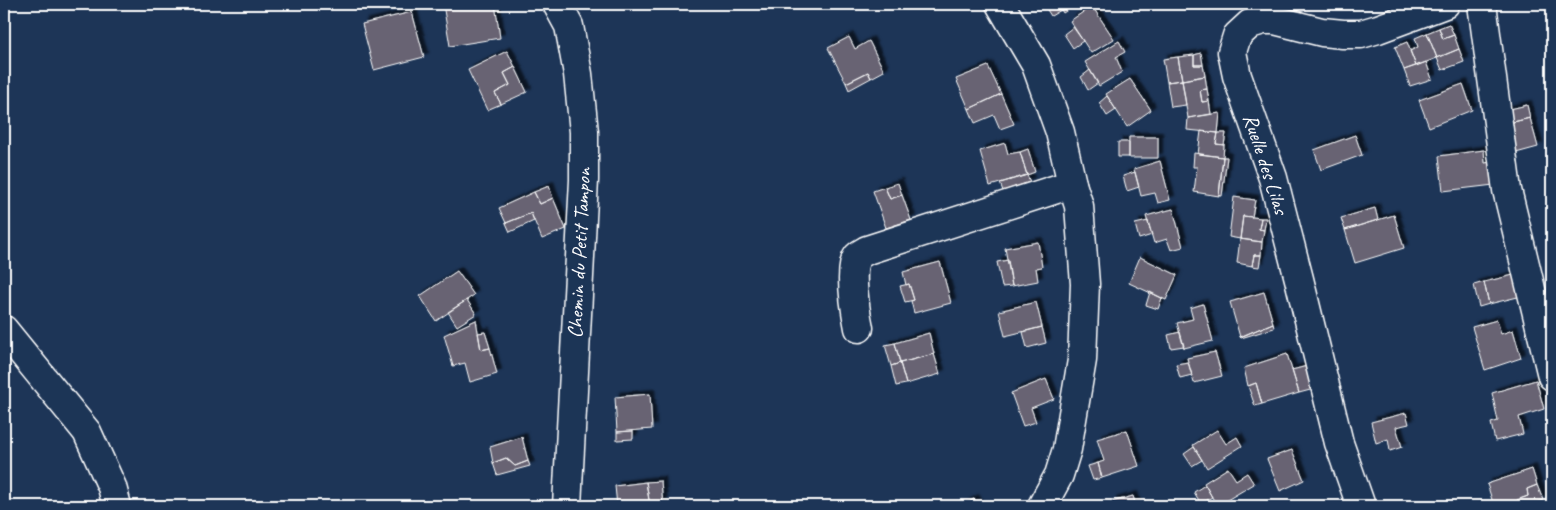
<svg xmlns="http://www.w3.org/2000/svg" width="1556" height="510" viewBox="0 0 1556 510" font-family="Caveat,sans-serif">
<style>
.building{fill:#676373;stroke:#fff;filter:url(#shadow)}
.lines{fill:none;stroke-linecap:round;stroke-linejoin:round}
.street-casing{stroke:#fff;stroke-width:31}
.secondary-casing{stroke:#fff;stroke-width:31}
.street{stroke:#1d3557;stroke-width:28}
.secondary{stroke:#1d3557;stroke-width:28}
.labels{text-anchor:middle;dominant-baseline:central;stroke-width:4;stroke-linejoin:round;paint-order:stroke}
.street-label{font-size:21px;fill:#fff;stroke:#1d3557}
</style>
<defs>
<filter id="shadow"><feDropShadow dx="4.5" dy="-4.5" stdDeviation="1" flood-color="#0009"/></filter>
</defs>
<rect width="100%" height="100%" fill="#1d3557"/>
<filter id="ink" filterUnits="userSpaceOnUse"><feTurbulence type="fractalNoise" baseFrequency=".02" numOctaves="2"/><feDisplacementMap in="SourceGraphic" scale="10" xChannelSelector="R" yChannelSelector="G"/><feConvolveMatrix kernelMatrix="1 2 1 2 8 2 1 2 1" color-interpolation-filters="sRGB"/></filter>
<g filter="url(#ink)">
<path class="building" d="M443,4H495L500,38L450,46Z
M1046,4H1058L1061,10L1051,16L1044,5Z
M1058,4H1077L1063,13Z
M1092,6L1114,39L1091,53L1070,21Z
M412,12L424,57L374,70L362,24Z
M1449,24L1454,35L1443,39L1439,28Z
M1073,27L1083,41L1073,48L1064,34Z
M1439,28L1443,39L1454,35L1459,49L1437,58L1427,33Z
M1427,33L1437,58L1416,66L1410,51L1418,47L1415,38Z
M849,37L855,49L869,41L884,71L871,78L868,72L846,83L828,48Z
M1119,41L1125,52L1116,57L1122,72L1099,86L1085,62Z
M1407,42L1416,66L1404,70L1395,47Z
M1459,49L1464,62L1442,70L1437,58Z
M507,51L515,67L504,73L510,85L495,93L501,104L487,110L468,70Z
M1201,53L1203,65H1194V55Z
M1194,55V65H1203L1205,76L1182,80L1178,57Z
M1178,57L1182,80L1167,82L1163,59Z
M1426,62L1432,79L1410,86L1404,70Z
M988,66L1001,94L969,109L956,79Z
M515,67L527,92L501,104L495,93L510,85L504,73Z
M1090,70L1098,83L1088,90L1081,77Z
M868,72L871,78L849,90L846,83Z
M1205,76L1207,89L1200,90L1202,102L1209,101L1211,114L1188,118L1182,80Z
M1130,79L1151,110L1127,127L1106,94Z
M1182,80L1186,105L1171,107L1167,82Z
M1463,84L1472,110L1429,127L1419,100Z
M1207,89L1209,101L1202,102L1200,90Z
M1001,94L1014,124L1000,129L994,115L975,123L969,109Z
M1107,96L1116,110L1107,116L1099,103Z
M1527,105L1530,118L1509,123L1506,110Z
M1220,113L1218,133L1187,130L1188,118Z
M1530,118L1538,147L1516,153L1509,123Z
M1201,131L1218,133L1216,144L1224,145L1223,157L1198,154Z
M1218,133H1226L1224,145L1216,144Z
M1355,135L1362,155L1321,170L1314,150Z
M1129,137H1158V158H1129Z
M1118,142H1129V157H1118Z
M1005,143L1008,154L1020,152L1027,175L990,186L980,151Z
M1028,149L1035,172L1027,175L1020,152Z
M1484,150L1485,163L1491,162L1494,185L1443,191L1439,156Z
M1194,153L1223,157L1219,196L1194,192L1197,167H1193Z
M1223,157H1227L1222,196H1219Z
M1160,161L1170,200L1158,203L1155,193L1141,196L1134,169Z
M1135,172L1139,187L1127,191L1123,176Z
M1027,175L1030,182L1003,191L1000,183Z
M898,183L902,195L890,199L885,187Z
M549,186L553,198L540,204L534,192Z
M885,187L890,199L902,195L911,220L886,228L873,191Z
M534,192L540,204L553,198L566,229L542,239L531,213L506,223L499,208Z
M1234,197L1255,200L1252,217L1243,216L1240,239L1229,237Z
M1375,208L1378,220L1345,230L1341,218Z
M1173,209L1183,247L1171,250L1167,239L1154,243L1146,216Z
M531,213L534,221L510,232L506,223Z
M1394,215L1404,248L1355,263L1345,230Z
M1243,216L1261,218L1259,229L1264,230L1262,242L1240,239Z
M1261,218H1266L1264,230L1259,229Z
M1148,221L1152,235L1139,239L1135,224Z
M1240,239L1262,242L1261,255H1254L1252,266L1237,263Z
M1038,242L1042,267L1036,268L1038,281L1012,286L1005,248Z
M1254,255H1261L1259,267L1252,266Z
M1140,257L1177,275L1166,300L1129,283Z
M1008,260L1012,286L1002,287L997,262Z
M940,262L951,303L914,313L911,301L914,300L909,284L906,285L903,272Z
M457,271L474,295L436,321L420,296Z
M1522,273L1526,295L1489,304L1484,282Z
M1484,282L1489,304L1479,307L1474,285Z
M909,284L914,300L905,302L900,286Z
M1150,292L1162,298L1158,309L1146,305Z
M1264,292L1273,323L1240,337L1230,302Z
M467,300L476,314L457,326L448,312Z
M1036,302L1042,327L1005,336L999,311Z
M1203,304L1213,341L1184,348L1177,323L1193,319L1190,308Z
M476,320L481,350L490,348L497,374L470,382L465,363L453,366L444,335Z
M1497,320L1501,334L1513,330L1521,358L1485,370L1472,327Z
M1273,323L1274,328L1241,338L1240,337Z
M1042,327L1046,343L1027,348L1023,332Z
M485,332L490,348L481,350L478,333Z
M1180,332L1184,346L1171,348L1168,335Z
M929,333L934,354L900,363L895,343Z
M895,343L900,363L891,366L885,345Z
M1215,352L1222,376L1194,383L1187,358Z
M934,354L940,374L906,384L900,363Z
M1287,354L1299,393L1262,404L1256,383L1248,386L1244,368Z
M1188,362L1192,375L1180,378L1176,364Z
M900,363L906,384L896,386L891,366Z
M1307,366L1314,389L1299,393L1292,370Z
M1046,379L1054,399L1031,408L1036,422L1023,426L1011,393Z
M1536,380L1544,409L1519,417L1523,434L1495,441L1491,423L1498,421L1492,393Z
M1256,383L1262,404L1255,406L1248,386Z
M650,394L652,429L617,432L615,397Z
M1406,413L1409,424L1396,427L1402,447L1390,451L1388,439L1376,443L1371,422Z
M1127,430L1139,466L1102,478L1098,463L1104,461L1097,439Z
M1217,430L1226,444L1237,437L1242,446L1207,468L1193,445Z
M633,431V439L617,440V432Z
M522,437L528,461L515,466L506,458L493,463L490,447Z
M1194,447L1202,460L1192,466L1184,454Z
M1292,450L1304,480L1280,491L1267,459Z
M506,458L515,466L528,461L530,466L497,475L493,463Z
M1098,463L1102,478L1093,480L1088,466Z
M1228,468L1236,480L1247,473L1254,484L1217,506L1204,483Z
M1532,469L1537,485L1527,489L1528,496L1517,500L1518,506H1494L1487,484Z
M661,481L663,506H650L646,482Z
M646,482L650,506H617L615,486Z
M1205,485L1212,497L1201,504L1194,492Z
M1537,485L1543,500L1524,506H1518L1517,500L1528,496L1527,489Z
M1133,496L1136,506H1113L1112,502Z
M974,499L978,506H962Z"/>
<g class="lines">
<defs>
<path id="street" d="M557,4L569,26L578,74L584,132V180L567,506
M1482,4L1507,190L1552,376
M859,328C856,313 848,270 857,257C859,254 864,252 867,250L1072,184
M4,330L87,432L112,487L117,506
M1361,506L1339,443L1299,279L1273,178L1237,76L1232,52L1237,36L1250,24L1263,20H1274L1322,32L1343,34H1361L1378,29L1445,4"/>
<path id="secondary" d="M1000,4L1036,65L1060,132L1072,184L1079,206L1085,284L1082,360L1067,449L1059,475L1042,506"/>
</defs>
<use href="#street" class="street-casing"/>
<use href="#secondary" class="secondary-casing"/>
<use href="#street" class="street"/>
<use href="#secondary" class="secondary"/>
</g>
</g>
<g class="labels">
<g class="street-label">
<text transform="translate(1266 164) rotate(72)">Ruelle des Lilas</text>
<text transform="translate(579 253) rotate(-87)">Chemin du Petit Tampon</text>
</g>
</g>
<rect width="1556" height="510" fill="none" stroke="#1d3557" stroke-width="20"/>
<rect x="10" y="10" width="1536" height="490" fill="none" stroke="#fff" stroke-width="2" filter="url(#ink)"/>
</svg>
